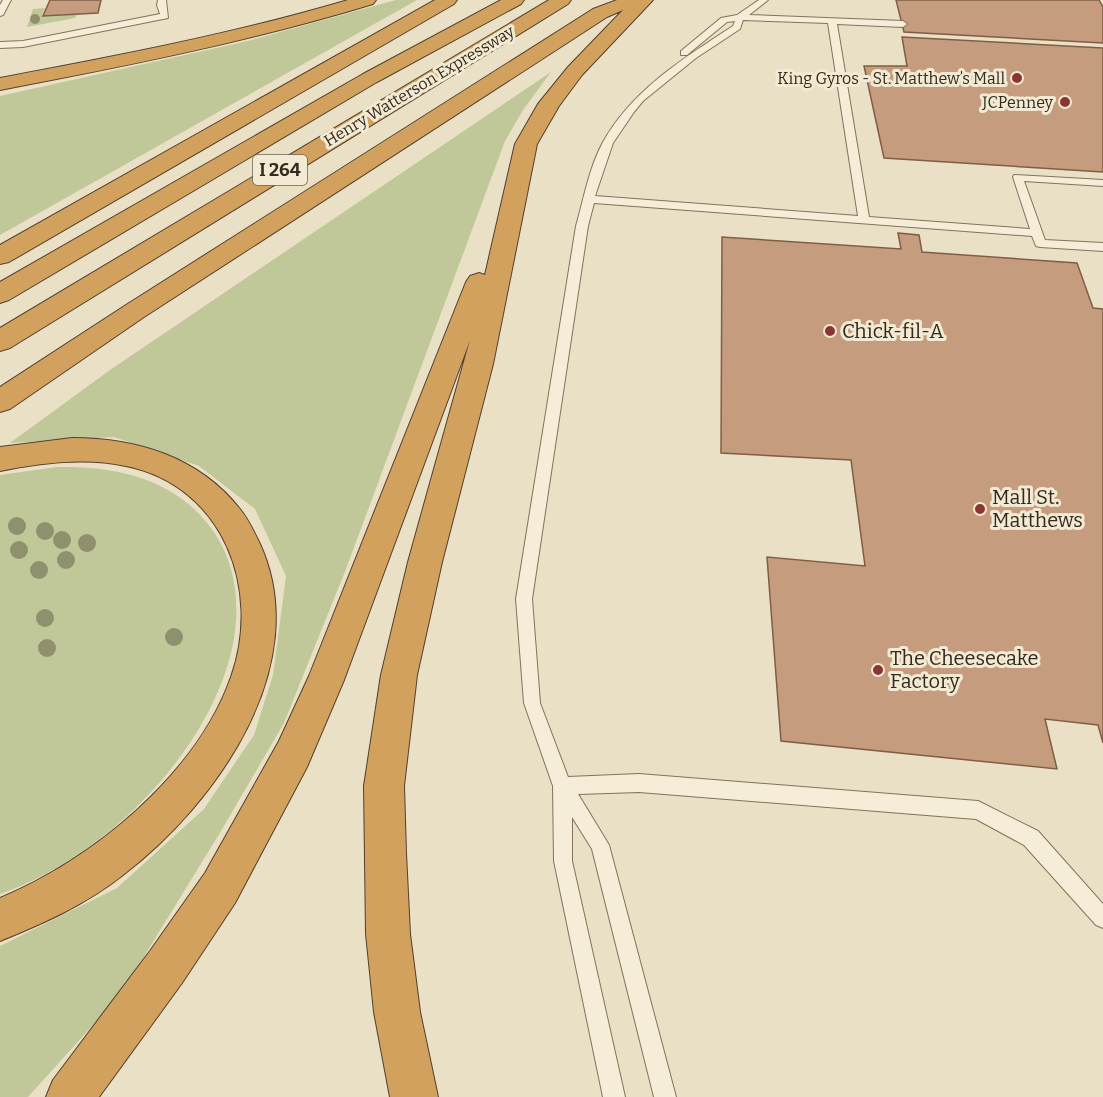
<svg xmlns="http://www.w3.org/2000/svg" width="1103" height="1097" viewBox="0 0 1103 1097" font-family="Bitter,serif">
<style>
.green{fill:#c0c799}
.building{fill:#c59d7e;stroke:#805d45;stroke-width:1.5}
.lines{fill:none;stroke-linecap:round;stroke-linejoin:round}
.service-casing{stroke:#83725c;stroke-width:2}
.motorway-casing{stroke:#514030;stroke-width:2}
.service{fill:#f5edd7;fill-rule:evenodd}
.motorway{fill:#d2a15d;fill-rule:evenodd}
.tree{fill:#8f906e}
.poi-dot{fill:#8c3432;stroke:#f2ead3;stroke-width:2}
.labels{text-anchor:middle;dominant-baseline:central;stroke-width:6;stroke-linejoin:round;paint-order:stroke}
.far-poi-label{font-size:16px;fill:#342a1f;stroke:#f2ead3;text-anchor:end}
.far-street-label{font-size:16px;fill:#342a1f;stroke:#f2ead3}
.shield{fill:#f2ead3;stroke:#6d6455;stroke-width:1.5}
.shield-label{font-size:18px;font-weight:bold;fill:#342a1f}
.poi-label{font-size:20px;fill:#342a1f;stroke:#f2ead3;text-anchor:start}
</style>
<rect width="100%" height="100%" fill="#eae0c5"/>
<path class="green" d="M396,0H417L0,235V96L248,41Z
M45,8L42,16L77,14L75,18L27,27L33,9Z
M551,72L523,110L505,141L346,569L284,723L221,831L121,994L28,1097H0V946L117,888L204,809L254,735L273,675L286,576L255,509L199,466L114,437L10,443L110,370Z
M57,467C116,466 174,478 211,528C237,563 241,607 232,649C207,756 103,858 0,894V475Z"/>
<path class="building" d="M50,0H101L98,13L43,16Z
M896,0H1099L1103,7V43L904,32Z
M902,37L1103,48V172L884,158L864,66H907Z
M898,233L919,235L922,252L1077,263L1093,308L1103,309V743L1098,725L1045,719L1057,769L781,741L767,557L865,566L851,460L721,453L722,237L901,249Z"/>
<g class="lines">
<defs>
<path id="service" d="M3,0H11L3,15L0,16V5Z
M158,0H166L168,18L23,47L0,48V42L23,41L160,14L157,5Z
M759,0H768L749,15L903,21L907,24L903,27L837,24L869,217L1030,229L1013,177L1014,175L1103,180V186L1024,181L1045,240L1103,243V251L1040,247L1036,246L1032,236L594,203L588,226L532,599L540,703L568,777L639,774L978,801L1038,831L1103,904V928L1096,925L1024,845L976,819L639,792L578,794L609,845L676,1097H654L592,849L572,817V861L625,1097H603L554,861L553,786L524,703L516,599L576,226C584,198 589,168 603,142C632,90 684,58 733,26L735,21L727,22L687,55H681V51L721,18L737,15ZM743,20L828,23L858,216L595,196L613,143L634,112L643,101L696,58L740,29Z"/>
<path id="motorway" d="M348,0H376L373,4C251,41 126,66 0,90V78C117,56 233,34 348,0Z
M435,0H457L454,4L9,262L0,264V245Z
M501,0H524L521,4L377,82L9,300L0,303V282L363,74Z
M549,0H571L568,4L10,348L0,351V328Z
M617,0H653L582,75L559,106L537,144L493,364L442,562L417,675L404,786L406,853L410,934L420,1012L438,1097H390L374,1012L366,934L364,786L381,675L408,562L470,340L344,680L307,767L235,903L182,983L99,1097H46L53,1080L150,951L205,873L279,741L309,676L466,282L470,276L479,273L485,275L515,144L538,104L568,67L623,10L607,17L144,317L10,409L0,412V387L126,305L593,9Z
M72,438C137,438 199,457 240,509C249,520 254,532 260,544C315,665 216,804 123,875C85,905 44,923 0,941V898C92,860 197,774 231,677C262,590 224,486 126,466C84,457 42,463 0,471V447Z"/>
</defs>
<use href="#service" class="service-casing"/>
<use href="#motorway" class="motorway-casing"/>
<use href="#service" class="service"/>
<use href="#motorway" class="motorway"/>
</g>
<g class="tree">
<circle cx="35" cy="19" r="5"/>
<circle cx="17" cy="526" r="9"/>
<circle cx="45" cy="531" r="9"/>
<circle cx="62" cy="540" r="9"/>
<circle cx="87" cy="543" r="9"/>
<circle cx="19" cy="550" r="9"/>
<circle cx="66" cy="560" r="9"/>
<circle cx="39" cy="570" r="9"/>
<circle cx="45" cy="618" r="9"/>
<circle cx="174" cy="637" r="9"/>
<circle cx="47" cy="648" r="9"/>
</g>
<g class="poi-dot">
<circle cx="1017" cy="78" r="6"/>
<circle cx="1065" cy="102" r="6"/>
<circle cx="830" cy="331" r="6"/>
<circle cx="980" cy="509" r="6"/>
<circle cx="878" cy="670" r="6"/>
</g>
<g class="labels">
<g class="far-poi-label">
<text x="1005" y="78">King Gyros - St. Matthew’s Mall</text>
<text x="1053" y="102">JCPenney</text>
</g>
<g class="far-street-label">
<text transform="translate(419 86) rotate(-31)">Henry Watterson Expressway</text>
</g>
<rect class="shield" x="253" y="155" width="54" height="30" rx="4.5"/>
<g class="shield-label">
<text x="280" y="170">I 264</text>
</g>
<g class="poi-label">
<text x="842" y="331">Chick-fil-A</text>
<text x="992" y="497">Mall St.<tspan x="992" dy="23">Matthews</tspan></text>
<text x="890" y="658">The Cheesecake<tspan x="890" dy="23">Factory</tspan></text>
</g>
</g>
</svg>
